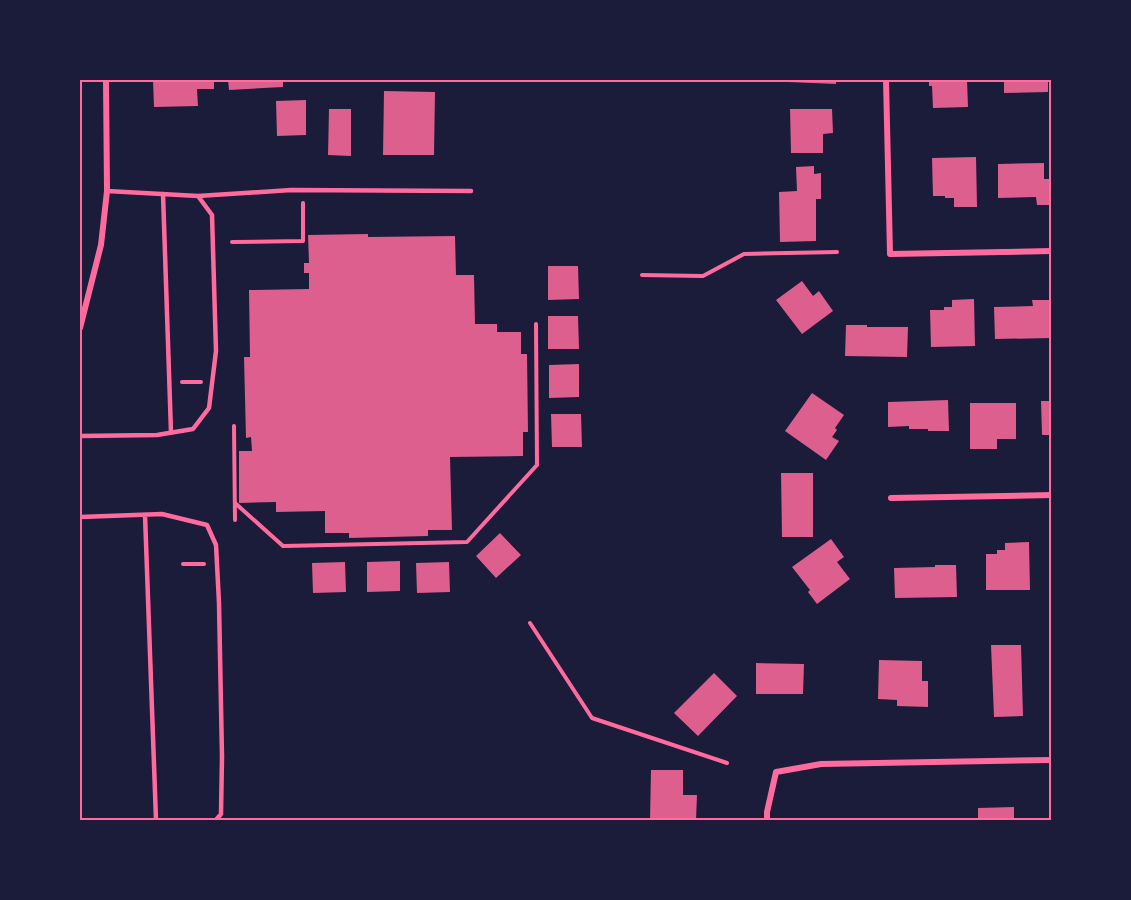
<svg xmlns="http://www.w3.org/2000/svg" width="1131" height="900" viewBox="0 0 1131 900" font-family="Roboto,sans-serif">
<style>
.building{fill:#dd5f8e}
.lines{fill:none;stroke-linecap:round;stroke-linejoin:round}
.path{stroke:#ff6b9d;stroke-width:4}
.service{stroke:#ff6b9d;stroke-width:4.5}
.minor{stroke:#ff6b9d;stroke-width:6}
.neatline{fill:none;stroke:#ff6b9d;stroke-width:2}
</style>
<rect width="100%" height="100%" fill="#1b1b3a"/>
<path class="building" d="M153,80H214V89H197L198,106L154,107Z
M228,80H283V87L229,90Z
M788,80H836V84L788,82Z
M929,80H967L968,107L933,108L932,86H929Z
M1004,80H1048V92L1004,93Z
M384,91L435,92L434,155H383Z
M306,100V135L277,136L276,101Z
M329,109H351V156L328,155Z
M790,109H832L833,133L823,134V153H791Z
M976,157L977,207H954V198H945V196H933L932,158Z
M1044,163V179H1052V205H1037L1036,197L998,198V164Z
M814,166V174L821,173V199H816V241L780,242L779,192L797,191L796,167Z
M368,234V237L455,236L456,275H474L475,324H497V332H521V354H527L528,432H523V456L450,457L452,530H428V536L349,538V533H325V511L276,512V502L239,503V451H252L251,437L246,438L244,357H250L249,290L309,289V273H304V263H309L308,235Z
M548,266H578L579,299L548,300Z
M802,281L813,296L819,291L833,311L802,334L776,300Z
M974,299L975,346L931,347L930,310H944V307H952V300Z
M1032,300H1052V338L995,339L994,307L1033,306Z
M548,316H578L579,349H548Z
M846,325H867V327H908L907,357L845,356Z
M579,364V397L549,398V365Z
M812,393L844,415L835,428L837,430L832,437L839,441L826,460L785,431Z
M948,400L949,431H928V429H909V426L888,427V402Z
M1041,401H1052V435H1042Z
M970,403H1016V439H997V449H970Z
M551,414H581L582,447H552Z
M781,473H813V537H782Z
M500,533L521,555L496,578L476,556Z
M831,539L844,557L837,562L850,579L817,604L808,592L810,590L792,567Z
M1029,542L1030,590H986V554H997V550H1005V543Z
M400,561V591L367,592V562Z
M345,562L346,592L313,593L312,563Z
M449,562L450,592L417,593L416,563Z
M935,565H956L957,597L895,598L894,568L935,567Z
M991,645H1021L1023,716L994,717Z
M879,660L922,661V681H928V707L897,706V700L878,699Z
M756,663L804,664L803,694H756Z
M714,673L737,696L698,736L674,713Z
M651,770H683V795H697L696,820H650Z
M1014,807V820H978V808Z"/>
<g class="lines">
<path class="path" d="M232,242L303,241V203
M642,275L703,276L744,254L837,252
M182,382H201
M234,426L235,520
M235,503L283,546L467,542L537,465L536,324
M183,564H204
M530,623L592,718L727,763"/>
<path class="service" d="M163,194L171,432
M198,196L291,190L471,191
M80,436L157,435L193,429L209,408L216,351L212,215L198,196L107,191
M145,515L156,820
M80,517L162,514L207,525L216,545L219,603L222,757L221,814L216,820"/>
<path class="minor" d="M886,80L890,254L1052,251
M80,328L101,245L107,191L106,80
M891,498L1052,495
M767,820V812L776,772L821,764L1052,760"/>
</g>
<rect width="1131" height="900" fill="none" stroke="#1b1b3a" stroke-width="162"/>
<rect x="81" y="81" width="969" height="738" class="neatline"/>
</svg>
